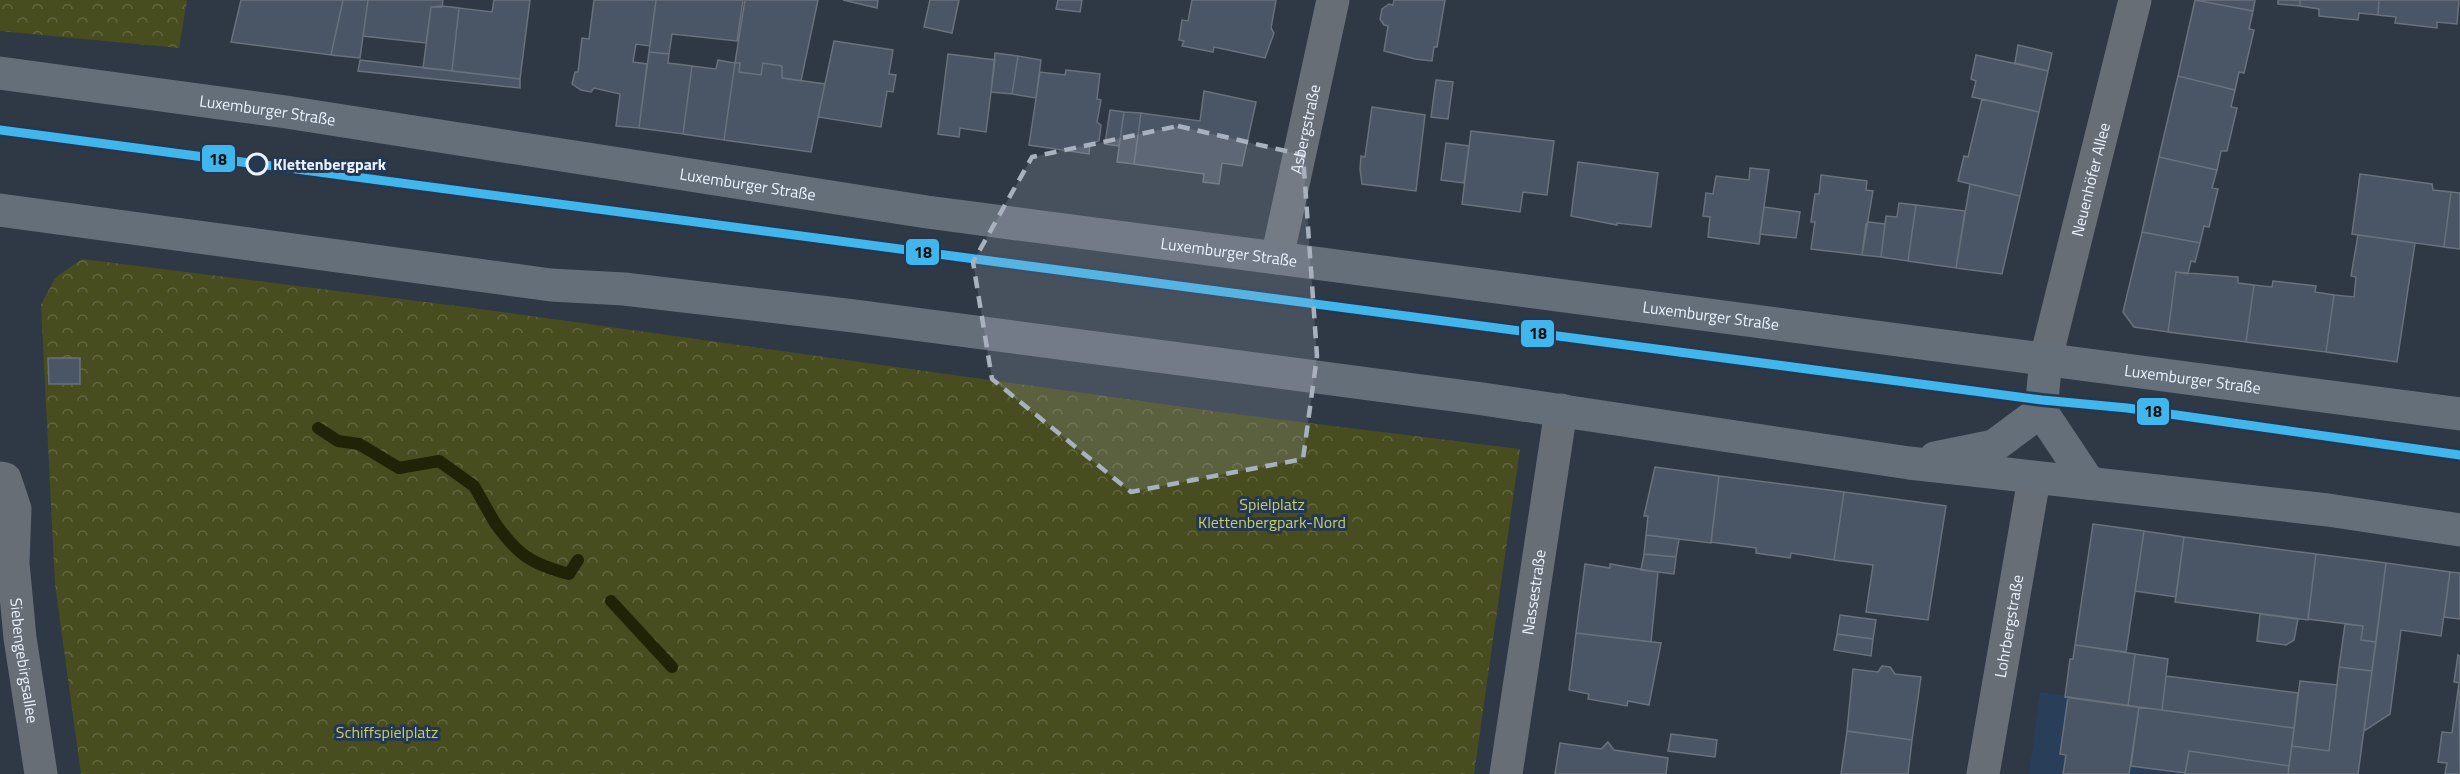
<svg xmlns="http://www.w3.org/2000/svg" width="2460" height="774" viewBox="0 0 2460 774" font-family="'Titillium Web',sans-serif">
<style>
.built{fill:#293e59}
.park{fill:url(#park-crowns)}
.lines{fill:none;stroke-linecap:round;stroke-linejoin:round}
.stream{stroke:#202306;stroke-width:12}
.building{fill:#4a5665;stroke:#69717c;stroke-width:1.5}
.minor{stroke:#676e76;stroke-width:33}
.major{stroke:#656f7a;stroke-width:33}
.tram-1-casing{stroke:#25384f;stroke-width:14}
.tram-1{stroke:#40b6ec;stroke-width:9}
.marked{fill:#a8b1bd;fill-opacity:0.2;stroke:#a8b1bd;stroke-width:4.5;stroke-dasharray:12 8;stroke-linejoin:round}
.stop-dot{fill:#25384f;stroke:#e9f2fe;stroke-width:3}
.labels{text-anchor:middle;dominant-baseline:central;stroke-width:6;stroke-linejoin:round;paint-order:stroke}
.street-label{font-size:16px;fill:#e9f2fe;stroke:#25384f}
.stop-label{font-size:16px;font-weight:bold;fill:#e9f2fe;stroke:#25384f;text-anchor:start}
.park-label{font-size:16px;fill:#c4cd69;stroke:#25384f}
.line-badge{stroke:#25384f;stroke-width:2}
.pale-badge-label{font-size:16px;text-anchor:middle;font-weight:bold;fill:#111}
</style>
<defs>
<pattern id="park-crowns" width="20" height="18" patternUnits="userSpaceOnUse" patternTransform="scale(1.5)"><rect width="20" height="18" fill="#484d1f"/><path d="M2 6a3 3 0 1 1 6 0M12 15a3 3 0 1 1 6 0" fill="none" stroke="#626741"/></pattern>
</defs>
<rect width="100%" height="100%" fill="#2f3945"/>
<path class="built" d="M2040,692L2294,728L2288,774H2029Z"/>
<path class="park" d="M0,0H187L179,48L0,31Z
M82,259L473,308L1227,413L1520,449L1474,774H81L55,584L41,305L55,278Z"/>
<g class="lines">
<path class="stream" d="M318,428L338,441L359,444L399,468L439,461L474,486L495,523
M495,523C518,555 531,564 569,574L578,560
M611,601L672,667"/>
</g>
<path class="building" d="M241,0H343L331,55L231,42Z
M343,0H368L360,58L331,55Z
M368,0H443L442,7H431L426,43L363,36Z
M494,0H530L520,79L452,71L459,8L492,12Z
M594,0H656L650,46L636,44L633,62L647,64L639,128L616,126L620,94L594,88L591,92L581,90L572,84L575,72H578L582,38L589,39Z
M656,0H743L737,41L672,34L669,54L649,52Z
M745,0H818L801,81L782,78V66L763,63L761,75L739,72L740,63H735Z
M843,0H878L877,8Z
M930,0H959L952,33L924,27Z
M1058,0H1082L1080,12L1056,9Z
M1192,0H1276L1271,28L1274,33L1265,58L1214,47L1213,52L1182,46L1184,41L1179,40L1182,20L1188,21Z
M1394,0H1445L1437,47H1434L1432,61L1415,59L1384,51L1388,26L1384,25L1380,19L1382,9L1389,4L1393,5Z
M2195,0H2255L2253,11Z
M2195,0L2253,11L2249,29L2254,30L2244,73L2239,72L2235,90L2178,76Z
M2278,0H2300V6L2278,4Z
M2300,0H2379L2378,15L2359,13L2358,20L2319,16V9L2300,6Z
M2379,0H2459L2457,24L2437,22V28L2395,23L2396,17L2378,15Z
M442,6L459,8L452,71L423,68L431,7Z
M834,41L893,50L889,74L896,75L893,92L887,91L881,127L818,117Z
M2018,45L2052,53L2048,71L2015,63Z
M649,52L669,54L668,63L692,66L683,134L639,128Z
M995,53L1018,56L1012,94L991,92Z
M948,54L995,60L986,132L960,128L959,137L938,134Z
M1976,55L2048,71L2039,112L1972,97L1976,81L1971,79Z
M1018,56L1041,60L1036,98L1012,94Z
M360,60L520,79V88L358,71Z
M718,60L735,63L724,140L683,134L692,66L716,69Z
M735,63H740L739,72L761,75L763,63L782,66V78L825,84L811,152L724,140Z
M1066,70L1100,74L1097,99L1101,100L1097,122L1101,125L1099,141L1090,144L1089,154L1029,145L1040,72L1065,75Z
M2178,76L2235,90L2231,107L2237,108L2227,151H2221L2217,170L2159,157Z
M1436,80L1453,82L1448,119L1431,117Z
M1204,91L1256,102L1242,166L1222,163L1219,184L1203,182L1204,174L1134,164L1141,113L1200,121Z
M1982,99L2039,112L2020,196L1958,181L1964,156L1968,157Z
M1372,107L1425,115L1416,191L1362,184L1360,169L1361,156L1365,157Z
M1110,110L1124,112L1119,146L1105,144Z
M1124,112L1141,113L1134,164L1117,162Z
M1471,131L1554,141L1547,195L1523,192L1520,212L1462,204Z
M1446,143L1469,146L1464,183L1441,180Z
M2159,157L2217,170L2212,188L2218,189L2209,227L2204,226L2200,243L2142,232Z
M1578,162L1658,173L1651,227L1617,223V225L1571,216Z
M1750,168L1769,170L1759,244L1708,237L1710,217L1703,216L1706,193L1713,194L1716,176L1749,180Z
M2360,174L2432,184L2433,190L2451,192L2444,247L2352,234Z
M1821,175L1867,181L1866,190L1873,191L1862,255L1811,249L1815,222H1811L1815,194H1819Z
M1970,184L2020,196L2002,274L1956,268Z
M2451,192L2460,193V249L2444,247Z
M1899,203L1916,205L1908,261L1881,257L1886,216L1897,217Z
M1916,205L1965,211L1956,268L1908,261Z
M1764,207L1800,212L1796,238L1760,234Z
M1869,222L1885,224L1881,257L1862,255L1866,224Z
M2142,232L2200,243L2195,262L2191,261L2188,274L2176,272L2168,332L2134,327L2123,312Z
M2358,235L2415,243L2397,362L2326,352L2334,295L2354,297L2356,277L2351,276Z
M2176,272L2238,277V283L2254,285L2246,342L2168,332Z
M2273,281L2316,286L2315,292L2334,295L2326,352L2246,342L2254,285L2272,287Z
M48,358H80V384H49Z
M1655,467L1719,476L1711,543L1646,535L1648,516H1644Z
M1719,476L1844,492L1834,560L1791,553L1790,558L1756,553V548L1711,542Z
M1844,492L1946,506L1928,620L1866,612L1873,565L1834,560Z
M2093,524L2144,531L2126,652L2075,645Z
M2144,531L2184,537L2176,597L2135,591Z
M1646,535L1679,539L1676,557L1644,554Z
M2184,537L2316,554L2308,620L2175,602Z
M1644,554L1676,557L1674,574L1641,570Z
M2316,554L2386,563L2376,642L2361,640L2363,626L2308,619Z
M2386,563L2450,572L2441,636L2401,630L2390,714L2364,731Z
M1585,564L1610,568V564L1658,572L1651,642L1576,633Z
M2450,572L2460,573V619L2444,617Z
M2260,614L2298,619L2294,640L2286,645L2257,641Z
M1840,615L1876,620L1873,639L1837,634Z
M2345,624L2363,626L2361,640L2376,642L2372,671L2339,667Z
M1576,633L1661,643L1649,705L1628,701L1627,706L1588,699L1589,694L1569,690Z
M1837,634L1873,639L1871,656L1834,650Z
M2075,645L2135,654L2128,706L2065,697L2070,659H2073Z
M2135,654L2168,659L2162,710L2128,706Z
M2458,655L2460,656V683L2454,682Z
M1882,666L1890,667L1895,674L1921,677L1912,740L1847,731L1853,669L1878,672Z
M2339,667L2372,671L2358,774H2288L2292,746L2329,751Z
M2166,676L2298,693L2294,728L2162,710Z
M2300,681L2337,685L2329,751L2292,746Z
M2459,683L2460,774H2445L2447,763L2438,762L2442,732L2452,733Z
M2068,697L2139,707L2129,774H2063L2066,755L2060,754Z
M2139,707L2294,728L2289,766L2189,751L2185,773L2131,766Z
M1847,731L1912,740L1908,774H1841Z
M1671,734L1717,740L1715,757L1668,751Z
M1608,742L1614,750L1668,758L1666,774H1555L1560,743L1601,749Z
M2189,751L2289,766L2288,774H2185Z"/>
<g class="lines">
<g class="minor">
<path id="s1" d="M1277,258L1333,0"/>
<path id="s2" d="M2046,358L2135,0"/>
<path id="s3" d="M0,478L5,479L15,509L13,563L20,638L41,774"/>
<path id="s4" d="M1506,774L1561,410"/>
<path id="s5" d="M1983,774L2034,479"/>
</g>
<g class="major">
<path id="s6" d="M0,73L286,112L927,212L2460,414"/>
<path d="M0,210L551,285L624,289L854,316L1483,399L1909,463L2328,510L2460,530"/>
<path d="M2041,411L2089,483"/>
<path d="M1935,458L1994,446L2041,411L2046,358"/>
</g>
<defs>
<path id="tram-1" d="M0,130L2042,400L2127,408L2460,455"/>
</defs>
<use href="#tram-1" class="tram-1-casing"/>
<use href="#tram-1" class="tram-1"/>
</g>
<path class="marked" d="M1178,126L1303,155L1317,356L1303,459L1131,492L992,379L973,262L1032,157Z"/>
<circle class="stop-dot" cx="257" cy="164" r="10"/>
<g class="labels">
<g class="street-label">
<text stroke="none"><textPath href="#s6" startOffset="270">Luxemburger Straße</textPath></text>
<text stroke="none"><textPath href="#s1" startOffset="132">Asbergstraße</textPath></text>
<text stroke="none"><textPath href="#s2" startOffset="184">Neuenhöfer Allee</textPath></text>
<text stroke="none"><textPath href="#s6" startOffset="756">Luxemburger Straße</textPath></text>
<text stroke="none"><textPath href="#s6" startOffset="1242">Luxemburger Straße</textPath></text>
<text stroke="none"><textPath href="#s6" startOffset="1728">Luxemburger Straße</textPath></text>
<text stroke="none"><textPath href="#s6" startOffset="2214">Luxemburger Straße</textPath></text>
<text stroke="none"><textPath href="#s4" startOffset="184">Nassestraße</textPath></text>
<text stroke="none"><textPath href="#s5" startOffset="150">Lohrbergstraße</textPath></text>
<text stroke="none"><textPath href="#s3" startOffset="189">Siebengebirgsallee</textPath></text>
</g>
<g class="stop-label">
<text x="273" y="164">Klettenbergpark</text>
</g>
<g class="park-label">
<text x="1272" y="504">Spielplatz<tspan x="1272" dy="18">Klettenbergpark-Nord</tspan></text>
<text x="387" y="732">Schiffspielplatz</text>
</g>
</g>
<g class="line-badge">
<rect x="201" y="144" width="35" height="29" rx="6" fill="#40b6ec"/>
<rect x="905" y="238" width="35" height="28" rx="6" fill="#40b6ec"/>
<rect x="1520" y="319" width="35" height="29" rx="6" fill="#40b6ec"/>
<rect x="2136" y="397" width="34" height="29" rx="6" fill="#40b6ec"/>
</g>
<g class="pale-badge-label">
<text x="218" y="165">18</text>
<text x="923" y="258">18</text>
<text x="1538" y="339">18</text>
<text x="2153" y="417">18</text>
</g>
</svg>
